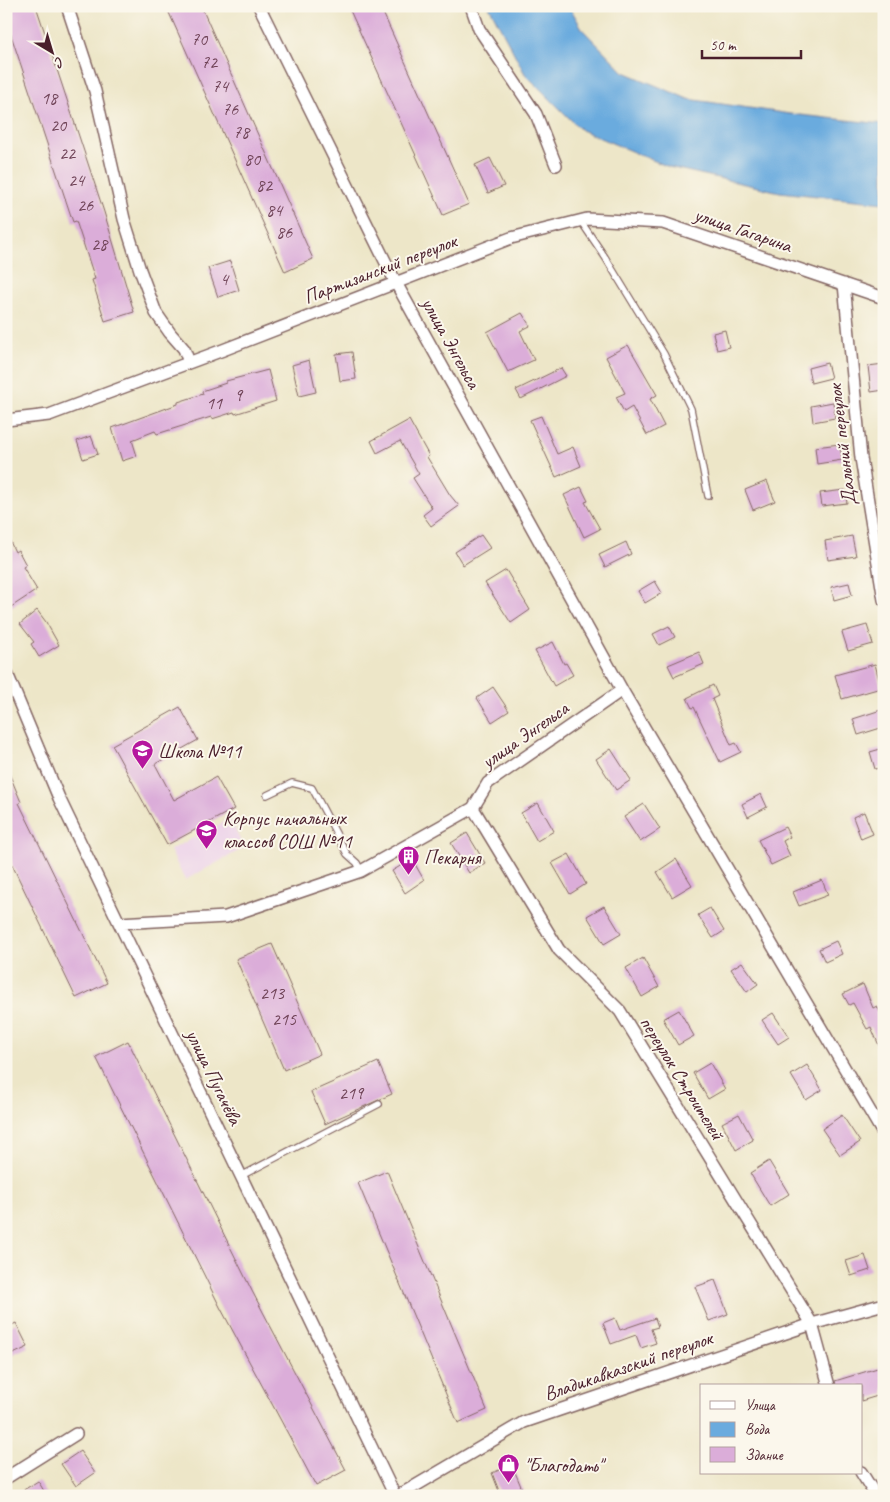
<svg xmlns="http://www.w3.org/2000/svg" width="890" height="1502" viewBox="0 0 890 1502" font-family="Caveat,sans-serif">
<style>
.built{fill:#ecd1e9}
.water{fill:#6babde;stroke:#5a6584}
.building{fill:#dbadd9}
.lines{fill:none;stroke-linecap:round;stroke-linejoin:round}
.service-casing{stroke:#836562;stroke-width:8}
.minor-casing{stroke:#836562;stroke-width:14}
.service{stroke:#fff;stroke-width:5.5}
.minor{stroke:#fff;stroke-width:11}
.labels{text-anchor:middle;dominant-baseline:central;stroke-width:4;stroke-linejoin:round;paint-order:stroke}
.number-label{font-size:18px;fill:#6e4256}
.street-label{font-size:20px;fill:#4a1f2b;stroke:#fbf7ec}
.poi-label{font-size:20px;fill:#4a1f2b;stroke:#fbf7ec;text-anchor:start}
</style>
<rect width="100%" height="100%" fill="#fbf7ec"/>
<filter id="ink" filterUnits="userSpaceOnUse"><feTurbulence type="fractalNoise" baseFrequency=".02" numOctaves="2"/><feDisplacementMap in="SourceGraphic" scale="10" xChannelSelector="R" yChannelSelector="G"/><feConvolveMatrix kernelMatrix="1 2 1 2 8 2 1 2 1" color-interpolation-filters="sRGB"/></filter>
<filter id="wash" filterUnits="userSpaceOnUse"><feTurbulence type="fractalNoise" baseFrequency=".0096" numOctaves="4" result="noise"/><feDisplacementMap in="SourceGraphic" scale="20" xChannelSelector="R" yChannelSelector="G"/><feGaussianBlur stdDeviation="1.12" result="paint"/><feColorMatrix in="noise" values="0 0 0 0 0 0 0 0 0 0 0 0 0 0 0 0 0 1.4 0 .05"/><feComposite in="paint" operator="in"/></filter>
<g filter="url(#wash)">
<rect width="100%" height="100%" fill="#ede6c8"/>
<path class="built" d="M230,819L244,848L185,880L170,850Z"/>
<path class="water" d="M489,6H569L583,30L624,72L688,99L790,114L884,124V203L780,192L669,167L581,130L525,74Z"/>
<g id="blocks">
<path class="building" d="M6,6H36L104,212L134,312L105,321L92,280L95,279L76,221L73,222L6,20Z
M166,6H201L313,259L285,272Z
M348,6H380L469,204L443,215Z
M490,158L504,186L488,193L475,165Z
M230,261L239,290L218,297L208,268Z
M522,313L530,326L520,331L534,360L508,372L487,332Z
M725,330L729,347L717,350L713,333Z
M628,345L657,395L650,399L664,426L647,435L632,407L624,412L616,397L625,393L606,357Z
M352,352L356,379L340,381L336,354Z
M309,360L316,392L299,396L292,365Z
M827,363L831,378L811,383L808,368Z
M884,364V390L871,392L868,366Z
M561,368L566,376L521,399L516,390Z
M268,370L276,401L235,414L234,412L212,419L211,417L157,434L155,431L132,440L137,456L122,461L112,428L178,404V402L203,394L202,391L226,383V381Z
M833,402L835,418L813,422L811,406Z
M541,416L557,454L573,447L581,466L556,477L530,420Z
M409,420L429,456L427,457L450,495L459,506L431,526L423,515L432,508L413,478L419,474L400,441L377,453L371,441Z
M91,436L98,454L83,459L77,441Z
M840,444L842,460L817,464L815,447Z
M767,481L775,501L753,510L745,490Z
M581,487L588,501L585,502L600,529L584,537L564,495Z
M845,490L847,503L822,506L820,493Z
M6,533L15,552L18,550L26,565L23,567L37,590L11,607L6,599Z
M481,535L490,548L463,565L455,552Z
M852,536L856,556L828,560L825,541Z
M626,542L631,554L605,567L599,555Z
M506,570L530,610L511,623L485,583Z
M655,581L662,593L645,603L638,591Z
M849,583L852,595L834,600L831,587Z
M37,610L46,622L59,645L39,657L31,644L34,642L20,624Z
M867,625L873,644L848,651L842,632Z
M669,626L675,637L659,645L653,634Z
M553,642L564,664L566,663L573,675L554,686L535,651Z
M699,652L704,664L674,677L668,665Z
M875,664L881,688L842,699L835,675Z
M713,685L718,696L712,699L731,745L736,743L741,752L720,762L694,707L692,708L687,698Z
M493,687L509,711L492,722L477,698Z
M180,707L198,740L155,764L174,800L216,777L234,809L167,845L112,745Z
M884,709V727L858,735L853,719Z
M884,748V767L875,769L870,752Z
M611,749L631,780L616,790L596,759Z
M6,766L21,802L19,803L107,983L76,998L6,852Z
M761,794L767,807L748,817L742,804Z
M538,803L554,831L537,841L521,813Z
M644,804L660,829L640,842L624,817Z
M864,812L873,834L861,839L853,817Z
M785,827L790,837L783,841L790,856L771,865L758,840Z
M467,833L485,863L469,873L451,843Z
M569,854L586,884L570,894L552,863Z
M412,859L424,880L405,893L392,871Z
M676,859L692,885L672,897L657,872Z
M822,880L828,895L799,906L793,892Z
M604,906L621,934L604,944L587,916Z
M710,908L724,931L713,938L698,915Z
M836,941L842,954L825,962L819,949Z
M272,944L320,1054L284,1070L236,959Z
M643,958L659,987L642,997L626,968Z
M742,962L758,984L747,992L731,969Z
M863,984L873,1008L877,1006L884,1020V1057L871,1027L867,1029L853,1003L849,1005L843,994Z
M679,1010L694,1036L678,1045L663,1019Z
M773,1013L789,1037L778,1044L762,1020Z
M128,1041L252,1291L346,1470L316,1486L220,1307L96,1057Z
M378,1062L392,1094L325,1124L311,1092Z
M710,1063L725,1089L708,1099L693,1073Z
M807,1065L822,1090L806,1100L791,1075Z
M739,1114L753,1140L736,1150L722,1123Z
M842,1115L860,1142L840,1155L822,1129Z
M769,1161L789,1194L770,1206L750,1173Z
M387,1171L487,1410L458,1423L358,1183Z
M865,1255L870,1270L851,1276L846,1261Z
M715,1280L728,1314L709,1321L695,1287Z
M615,1318L620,1330L655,1318L658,1327L651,1329L656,1343L641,1348L636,1335L611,1344L603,1323Z
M16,1323L28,1347L9,1356L6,1350V1328Z
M884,1366V1394L861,1401V1386H836L835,1381Z
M80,1451L95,1473L76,1486L61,1464Z
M512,1465L525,1496H501L492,1473Z
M38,1481L47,1496H14Z"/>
</g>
</g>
<g filter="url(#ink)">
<use href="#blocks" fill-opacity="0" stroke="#836562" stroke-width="1"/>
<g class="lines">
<defs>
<path id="service" d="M580,220L605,257L664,354L691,409L708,496
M267,795L292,783L312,788L347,854L357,863L361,871
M241,1176L379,1104"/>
<path id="minor" d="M67,6L95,91L124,219L140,270L156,313L170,333L184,349L189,362
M259,6L396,283L622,690L884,1135
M471,6L479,29L536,114L556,165
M844,284L861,458L884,600
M6,420L49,415L223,350L511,238L587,219L663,223L884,298
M6,671L59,798L395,1496
M473,808L559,950L620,1011L812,1324L829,1386
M119,923L226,917L361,871L473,808L488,783L622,690
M861,1472L876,1496
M6,1478L76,1434
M398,1496L524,1422L812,1324L884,1304"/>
</defs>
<use href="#service" class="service-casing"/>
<use href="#minor" class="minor-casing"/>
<use href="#service" class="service"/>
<use href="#minor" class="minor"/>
</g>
</g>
<defs>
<symbol id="school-pin" viewBox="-11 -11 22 30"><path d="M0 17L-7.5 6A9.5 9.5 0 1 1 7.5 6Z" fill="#b5179e" stroke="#fbf7ec"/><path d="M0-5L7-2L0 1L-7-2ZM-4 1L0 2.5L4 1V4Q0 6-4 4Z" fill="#fff"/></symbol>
<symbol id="building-pin" viewBox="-11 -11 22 30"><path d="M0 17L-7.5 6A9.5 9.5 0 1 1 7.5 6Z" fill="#b5179e" stroke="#fbf7ec"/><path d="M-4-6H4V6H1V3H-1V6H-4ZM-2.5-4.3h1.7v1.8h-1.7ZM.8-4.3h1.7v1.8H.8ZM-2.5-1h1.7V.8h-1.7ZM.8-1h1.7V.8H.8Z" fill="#fff"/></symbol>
<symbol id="shop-pin" viewBox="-11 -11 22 30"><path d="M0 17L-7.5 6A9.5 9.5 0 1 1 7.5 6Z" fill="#b5179e" stroke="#fbf7ec"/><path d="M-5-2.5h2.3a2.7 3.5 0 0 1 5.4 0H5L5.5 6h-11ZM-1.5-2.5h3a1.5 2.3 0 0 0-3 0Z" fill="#fff"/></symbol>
</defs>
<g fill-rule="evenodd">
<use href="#school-pin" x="130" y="738" width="25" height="34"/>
<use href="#school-pin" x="194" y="818" width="25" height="34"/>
<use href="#building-pin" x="396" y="844" width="25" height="34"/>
<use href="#shop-pin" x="496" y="1452" width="25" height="34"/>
</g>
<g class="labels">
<g class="number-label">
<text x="199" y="39">70</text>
<text x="209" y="62">72</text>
<text x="220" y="86">74</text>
<text x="49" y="98">18</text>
<text x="230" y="109">76</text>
<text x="58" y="125">20</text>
<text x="241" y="132">78</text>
<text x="67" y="153">22</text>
<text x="252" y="159">80</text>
<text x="76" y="180">24</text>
<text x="264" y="185">82</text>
<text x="85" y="205">26</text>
<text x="274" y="210">84</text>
<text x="284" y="232">86</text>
<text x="99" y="244">28</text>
<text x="224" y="279">4</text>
<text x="238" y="395">9</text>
<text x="214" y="403">11</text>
<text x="272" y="993">213</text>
<text x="284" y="1019">215</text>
<text x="351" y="1093">219</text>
</g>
<g class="street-label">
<text transform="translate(743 230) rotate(19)">улица Гагарина</text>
<text transform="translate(380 269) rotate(-21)">Партизанский переулок</text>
<text transform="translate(451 343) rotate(61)">улица Энгельса</text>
<text transform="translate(842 445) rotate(-97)">Дальний переулок</text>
<text transform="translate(525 735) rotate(-35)">улица Энгельса</text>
<text transform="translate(214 1077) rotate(64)">улица Пугачёва</text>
<text transform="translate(682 1078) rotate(58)">переулок Строителей</text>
<text transform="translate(628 1366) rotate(-19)">Владикавказский переулок</text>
</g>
<g class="poi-label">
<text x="158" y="751">Школа №11</text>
<text x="223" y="818">Корпус начальных<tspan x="223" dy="23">классов СОШ №11</tspan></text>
<text x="424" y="857">Пекарня</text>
<text x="524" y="1465">"Благодать"</text>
</g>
</g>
<rect width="890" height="1502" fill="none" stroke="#fbf7ec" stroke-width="25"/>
<rect x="700" y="1384" width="162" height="90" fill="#fbf7ec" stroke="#b4a19f"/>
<rect x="710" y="1401" width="25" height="8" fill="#ffffff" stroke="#b4a19f"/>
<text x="745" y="1410" font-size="15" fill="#4a1f2b">Улица</text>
<rect x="710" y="1422" width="25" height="15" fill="#6babde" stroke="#b4a19f"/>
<text x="745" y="1434" font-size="15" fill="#4a1f2b">Вода</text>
<rect x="710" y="1447" width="25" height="15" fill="#dbadd9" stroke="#b4a19f"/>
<text x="745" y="1460" font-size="15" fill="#4a1f2b">Здание</text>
<g transform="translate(52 52) rotate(142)" stroke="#fbf7ec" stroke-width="4" paint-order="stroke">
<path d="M0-4L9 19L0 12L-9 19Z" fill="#4a1f2b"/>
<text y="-8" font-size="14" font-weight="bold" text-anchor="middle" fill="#4a1f2b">С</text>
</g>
<path d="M702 50v8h99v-8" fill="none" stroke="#4a1f2b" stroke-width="2.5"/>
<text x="710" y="50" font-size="15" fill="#4a1f2b" stroke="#fbf7ec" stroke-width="4" paint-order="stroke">50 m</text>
</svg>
